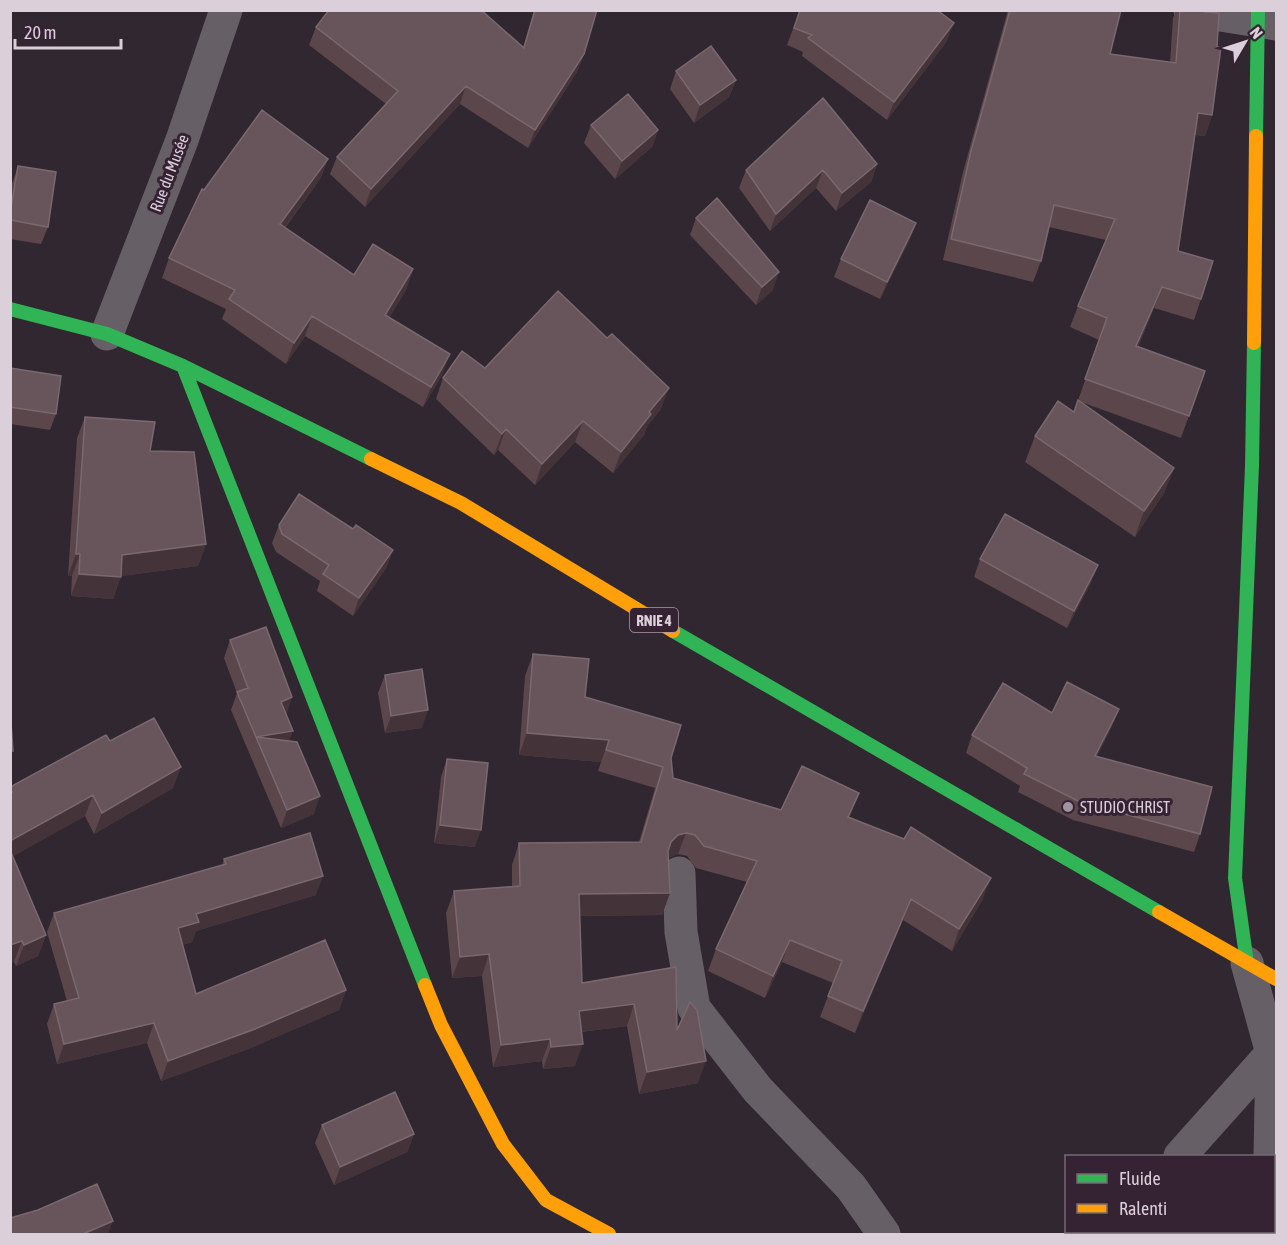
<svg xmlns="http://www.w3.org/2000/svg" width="1287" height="1245" viewBox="0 0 1287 1245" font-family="'Asap Condensed',sans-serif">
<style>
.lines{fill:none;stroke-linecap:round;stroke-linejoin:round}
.street{stroke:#675f66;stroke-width:33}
.fast{stroke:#30b455;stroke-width:14}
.slow{stroke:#ff9f0a;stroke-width:14}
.wall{fill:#5b464c}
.shaded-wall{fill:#44343a}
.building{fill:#68555b;stroke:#7a686f;stroke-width:1.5}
.poi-dot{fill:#a0949e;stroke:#352333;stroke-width:2}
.labels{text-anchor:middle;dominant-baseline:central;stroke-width:6;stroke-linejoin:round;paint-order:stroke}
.shield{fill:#352333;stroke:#a99ba8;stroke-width:1.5}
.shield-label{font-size:15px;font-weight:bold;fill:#dbcfda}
.street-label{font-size:16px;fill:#dbcfda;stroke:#352333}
.poi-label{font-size:16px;fill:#dbcfda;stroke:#352333;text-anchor:start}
</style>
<rect width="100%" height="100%" fill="#312730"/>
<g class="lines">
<path class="street" d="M1190,10L1276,24
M107,334L182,140L226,10
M679,873L681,932L694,1008L758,1090L851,1187L884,1234
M1247,963L1272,1053L1270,1156
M1180,1156L1272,1053
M1105,1234L1108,1232
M1268,1234V1232"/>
<path class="fast" d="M1256,136L1258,10
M10,309L107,334L183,366L371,459
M183,366L425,985
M673,631L1159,912
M1247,963L1235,878L1252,466L1254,343"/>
<path class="slow" d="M1254,343L1256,136
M371,459L461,503L673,631
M1159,912L1276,979
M425,985L441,1025L503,1144L546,1200L609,1234"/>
</g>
<path class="wall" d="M534,10H597L584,54L577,72L528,148L460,104L365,207L330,174L337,157L386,104L309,45L316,27L523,47Z
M800,10L947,41L887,120L802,56L803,52L787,45Z
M1008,10H1121L1110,54L1170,63L1173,18L1176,10H1206L1212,115L1205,136L1195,135L1178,251L1201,299L1194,320L1154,308L1138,347L1205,371L1181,438L1078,401L1174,468L1164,493L1135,537L1025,462L1035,436L1074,412L1099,340L1070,327L1078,306L1106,240L1049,227L1041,261L1033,282L943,260L963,172Z
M676,71L736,80L729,97L694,123L670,89Z
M591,125L658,130L652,147L615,179L584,143Z
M328,159L320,179L285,228L354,275L413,269L406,290L389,318L442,375L423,407L305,336L286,364L222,319L226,309L162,278L169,258L204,190Z
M877,164L871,182L836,211L816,188L770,231L739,188L746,170Z
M18,166L48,227L41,244L10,239V192L12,184Z
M696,218L773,290L756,305L690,235Z
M916,223L909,241L880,299L834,277L841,259Z
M10,368L56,414L50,430L10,424Z
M485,368L661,409L647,426L644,435L613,473L575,442L535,485L498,450L494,455L436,399L443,378Z
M85,417L150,451L206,544L198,566L121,576L113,599L71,596L72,576H68L77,438Z
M279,525L353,529L393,550L386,568L353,616L317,591L320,581L276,552L272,543Z
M980,559L1091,583L1067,628L974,577Z
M230,640L292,697L286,715L289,741L314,814L281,828L231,710L237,693L224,658Z
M533,654L585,697L671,758L673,778L781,810L850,817L983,899L952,951L903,920L855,1033L820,1017L833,983L782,962L765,998L708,971L716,949L747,882L696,868L687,856L678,854L668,858L670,893L662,915L579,916L582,983L676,967L677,1030L698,1083L639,1094L627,1026L581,1032L575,1066L543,1069L542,1061L493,1067L482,976L452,978L446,913L454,891L512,886V865L519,843L639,842L655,788L598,771L601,762L519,755L525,676Z
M385,675L422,728L385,733L378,693Z
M1119,709L1112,726L1097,756L1200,834L1194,852L1073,820L1018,792L1020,786L966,753L972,735L1052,713Z
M110,741L173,788L94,834L85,816L13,856L46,935L38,956L16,966L14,962L10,963V787Z
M447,759L475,847L434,843L441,777Z
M224,859L316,895L196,931L192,942L182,945L196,994L346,990L339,1010L248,1049L161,1081L147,1043L57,1064L47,1024L54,1004L67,1001L47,932L54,913L222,865Z
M322,1125L414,1134L407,1152L334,1185L315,1143Z"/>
<path class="shaded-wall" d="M954,23L947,41L887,120L894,102Z
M584,54L577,72L528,148L535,130Z
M736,80L729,97L694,123L700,105Z
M466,86L460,104L365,207L371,189Z
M1198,113L1212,115L1205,136L1190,134Z
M658,130L652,147L615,179L622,161Z
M328,159L320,179L272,245L280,224Z
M877,164L871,182L836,211L842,193Z
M823,170L816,188L770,231L776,214Z
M916,223L909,241L880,299L887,282Z
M413,269L406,290L378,336L385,315Z
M779,272L773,290L756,305L762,287Z
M1162,287L1154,308L1129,367L1136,346Z
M312,316L305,336L286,364L294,343Z
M450,354L442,375L423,407L431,387Z
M669,388L661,409L647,426L644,435L613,473L621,452L649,412Z
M583,421L575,442L535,485L542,464Z
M506,429L498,450L494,455L502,434Z
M1174,468L1164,493L1135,537L1144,511Z
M206,544L198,566L115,577H121L113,599L71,596L79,574L122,555Z
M393,550L386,568L353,616L359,598Z
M76,554H80L72,576H68Z
M1098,565L1091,583L1067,628L1074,611Z
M292,697L286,715L281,702Z
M1119,709L1112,726L1088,774L1095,756Z
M428,710L422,728L385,733L391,716Z
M293,731L286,749L256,737L250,754L256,737Z
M527,733L609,740L601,762L519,755Z
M181,767L173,788L94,834L102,813Z
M859,793L851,815L840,838L848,817Z
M93,795L85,816L10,858V841Z
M320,796L314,814L281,828L287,810Z
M440,825L481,830L475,847L434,843Z
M686,833L678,854L670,857L663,864L671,842L678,835Z
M323,876L316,895L196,931L192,942L170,948L178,928L196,914Z
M991,878L983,899L952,951L959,929Z
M670,893L662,915L571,916L579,894Z
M911,899L903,920L855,1033L863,1011Z
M46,935L38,956L16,966L24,945Z
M790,940L782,962L765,998L773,976Z
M22,941L14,962L10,963V945Z
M489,954L482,976L452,978L460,957Z
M346,990L339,1010L248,1049L161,1081L168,1061Z
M634,1004L627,1026L571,1033L579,1011Z
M154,1023L147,1043L57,1064L64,1044Z
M550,1039L542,1061L493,1067L501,1045Z
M583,1044L575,1066L543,1069L551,1047Z
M706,1061L698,1083L639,1094L647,1072Z
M414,1134L407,1152L334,1185L340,1167Z
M113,1221L108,1234H83Z"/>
<path class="building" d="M329,10H481L524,48L535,10H597L584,54L535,130L466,86L371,189L337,157L398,91L316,27Z
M800,10H937L954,23L894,102L808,38L812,35L794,28Z
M1010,10H1121L1110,54L1176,63L1180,10H1206L1205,12L1219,13L1217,47H1221L1212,115L1198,113L1178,251L1213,261L1201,299L1162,287L1136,346L1205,371L1189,416L1085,379L1107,318L1078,306L1115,219L1054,205L1041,261L951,239L971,151Z
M711,46L736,80L700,105L676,71Z
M628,94L658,130L622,161L591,125Z
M823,98L877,164L842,193L823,170L776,214L746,170Z
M262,110L328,159L280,224L354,275L373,244L413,269L385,315L450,354L431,387L312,316L294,343L229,299L235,290L169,258L202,189L204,190Z
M18,166L56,172L48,227L10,220V214Z
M717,198L779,272L762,287L696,218Z
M870,200L916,223L887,282L841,259Z
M558,291L607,338L612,334L669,388L649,412L651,414L621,452L583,421L542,464L506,429L502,434L443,378L462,351L485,368Z
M10,368L61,376L56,414L10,407Z
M1078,400L1174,468L1144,511L1035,436L1058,401L1074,412Z
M85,417L155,422L150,451L194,452L206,544L122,555L121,577L79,574L80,554H76Z
M299,494L353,529L356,525L393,550L359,598L323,574L329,565L282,534L279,525Z
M1005,514L1098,565L1074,611L980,559Z
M266,627L292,697L281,702L293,731L256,737L237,692L248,688L230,640Z
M533,654L589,659L585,697L681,725L671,758L673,778L781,810L802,766L859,793L848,817L904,839L911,827L991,878L959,929L911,899L863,1011L828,996L842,961L790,940L773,976L716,949L757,861L704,846L695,835L686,833L678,835L671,842L668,851L670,893L579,894L582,983L676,967L677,1030L690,1002L697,1010L706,1061L647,1072L634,1004L579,1011L583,1044L551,1047L550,1039L501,1045L489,954L460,957L454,891L520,886L519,843L641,842L663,767L606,750L609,740L527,733Z
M422,669L428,710L391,716L385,675Z
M1067,682L1119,709L1095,756L1212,787L1200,834L1080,802L1024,774L1027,768L972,735L1003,683L1052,713Z
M10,709L13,751H10Z
M154,718L181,767L102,813L93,795L10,841V792H12L10,787L106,735L110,741Z
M256,737L297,742L320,796L287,810Z
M447,759L488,763L481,830L440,825Z
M310,833L323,876L196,914L199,922L178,928L196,994L325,940L346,990L255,1029L168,1061L154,1023L64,1044L54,1004L79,998L54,913L226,864L224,859Z
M10,850L46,935L24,945L22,941L10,945Z
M395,1092L414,1134L340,1167L322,1125Z
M97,1184L113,1221L83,1234H10V1218L38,1210Z"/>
<circle class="poi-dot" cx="1068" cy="807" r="6"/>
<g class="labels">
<rect class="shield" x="630" y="608" width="48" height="24" rx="4.5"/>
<g class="shield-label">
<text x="654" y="620">RNIE 4</text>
</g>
<g class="street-label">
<text transform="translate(169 173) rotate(-69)">Rue du Musée</text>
</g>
<g class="poi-label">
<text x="1080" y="807">STUDIO CHRIST</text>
</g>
</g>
<rect width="1287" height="1245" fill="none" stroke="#dbcfda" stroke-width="24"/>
<rect x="1065" y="1155" width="210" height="78" fill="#352333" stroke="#776876" stroke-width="1.5"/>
<rect x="1077" y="1174" width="30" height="9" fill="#30b455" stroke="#776876" stroke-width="1.5"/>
<text x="1119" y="1185" font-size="18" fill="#dbcfda">Fluide</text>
<rect x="1077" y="1204" width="30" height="9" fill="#ff9f0a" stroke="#776876" stroke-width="1.5"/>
<text x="1119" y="1215" font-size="18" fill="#dbcfda">Ralenti</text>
<g transform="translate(1245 42) rotate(51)" stroke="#352333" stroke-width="4.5" paint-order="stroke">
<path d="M0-4.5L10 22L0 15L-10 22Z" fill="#dbcfda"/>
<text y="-9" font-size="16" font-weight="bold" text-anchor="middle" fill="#dbcfda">N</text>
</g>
<path d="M15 39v9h106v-9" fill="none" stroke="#dbcfda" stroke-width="3"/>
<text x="24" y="39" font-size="18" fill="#dbcfda" stroke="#352333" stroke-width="4.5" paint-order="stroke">20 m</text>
</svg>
